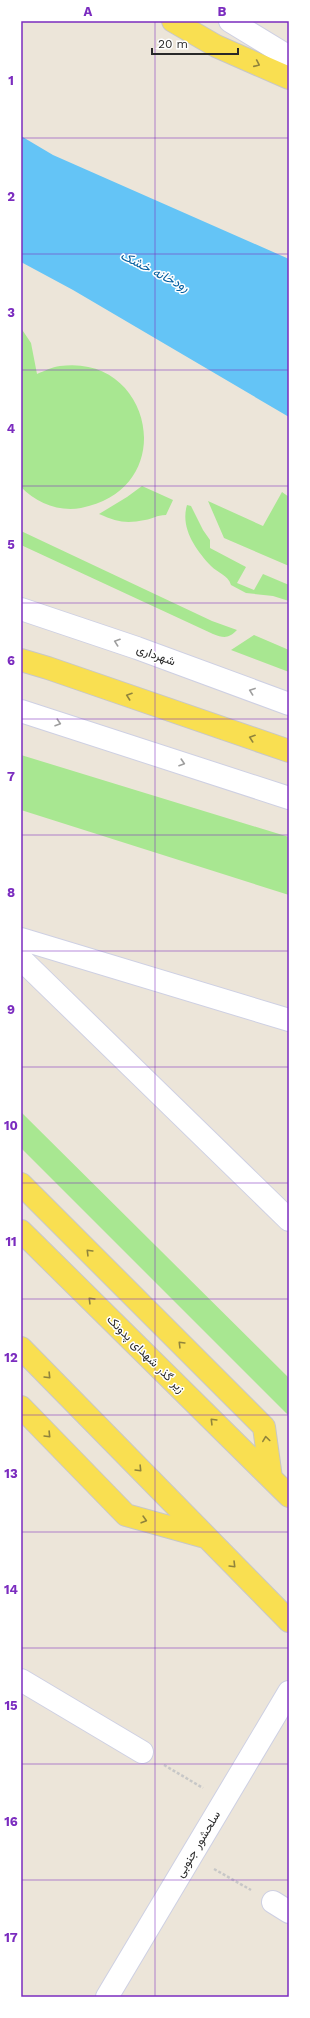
<svg xmlns="http://www.w3.org/2000/svg" width="310" height="2018" viewBox="0 0 310 2018" font-family="'Work Sans',Vazirmatn,sans-serif">
<style>
.green{fill:#a8e791}
.water{fill:#64c4f6}
.lines{fill:none;stroke-linecap:round;stroke-linejoin:round}
.minor-casing{stroke:#ced0e3;stroke-width:24}
.tertiary-casing{stroke:#ced0e3;stroke-width:24}
.secondary-casing{stroke:#ced0e3;stroke-width:24}
.primary-casing{stroke:#c7c7c7;stroke-width:24}
.path{stroke:#c7c7c7;stroke-width:2.5;stroke-dasharray:3 2;stroke-linecap:butt}
.minor{stroke:#fff;stroke-width:22}
.tertiary{stroke:#fff;stroke-width:22}
.secondary{stroke:#fff;stroke-width:22}
.primary{stroke:#f9df51;stroke-width:22}
.oneway{stroke:#90843c}
.oneway2{stroke:#9e9e9e}
.grid{fill:none;stroke:#7b2cbf;stroke-width:1;stroke-opacity:0.55}
.labels{text-anchor:middle;dominant-baseline:central;stroke-width:3;stroke-linejoin:round;paint-order:stroke}
.street-label{font-size:12px;fill:#282828;stroke:#fff}
.water-label{font-size:13px;font-style:italic;fill:#055fa0;stroke:#fff}
.neatline{fill:none;stroke:#7b2cbf;stroke-width:1.5}
.grid-label{font-size:13px;text-anchor:middle;font-weight:bold;fill:#7b2cbf}
</style>
<rect width="100%" height="100%" fill="#ece5d9"/>
<path class="green" d="M21,328L31,343L37,374C44,371 52,367 60,366C153,353 181,489 81,508C59,512 36,503 21,487Z
M142,486L173,500L166,515C156,515 153,519 145,520C126,524 117,522 99,514L127,497Z
M282,492L289,497V566L224,538L208,501L263,526Z
M187,505L191,506L203,530L210,540V548L246,567L237,583L254,590L263,574L289,585V601L273,596L246,593L231,585C228,575 218,573 211,566C196,550 180,528 187,505Z
M21,531L212,621L237,630C228,639 224,638 213,634L21,545Z
M254,635L289,650V672L231,650Z
M21,755L289,837V895L21,810Z
M21,1112L289,1378V1416L21,1148Z"/>
<path class="water" d="M21,136L53,155L289,259V417L73,290L21,262Z"/>
<g class="lines">
<defs>
<path id="minor" d="M21,939L289,1020
M21,959L289,1220
M21,1680L142,1752
M273,1902L289,1912"/>
<path id="tertiary" d="M21,609L137,648L289,704
M21,711L289,798
M107,1997L289,1692"/>
<path id="secondary" d="M230,21L289,57"/>
<path id="primary" d="M173,21L216,46L289,78
M21,660L48,668L289,751
M21,1184L264,1427L271,1478
M21,1231L289,1496
M21,1348L289,1621
M21,1407L126,1515L205,1537"/>
</defs>
<use href="#minor" class="minor-casing"/>
<use href="#tertiary" class="tertiary-casing"/>
<use href="#secondary" class="secondary-casing"/>
<use href="#primary" class="primary-casing"/>
<path class="path" d="M164,1765L203,1788
M214,1869L251,1890"/>
<use href="#minor" class="minor"/>
<use href="#tertiary" class="tertiary"/>
<use href="#secondary" class="secondary"/>
<use href="#primary" class="primary"/>
</g>
<defs><path id="oneway-chevron" d="M-2-3.5L2.5 0L-2 3.5" fill="none" stroke-width="1.6" stroke-linecap="round" stroke-linejoin="round"/></defs>
<g class="oneway">
<use href="#oneway-chevron" transform="translate(257 64) rotate(24)"/>
<use href="#oneway-chevron" transform="translate(129 696) rotate(-161)"/>
<use href="#oneway-chevron" transform="translate(252 738) rotate(-161)"/>
<use href="#oneway-chevron" transform="translate(89 1252) rotate(-135)"/>
<use href="#oneway-chevron" transform="translate(91 1300) rotate(-135)"/>
<use href="#oneway-chevron" transform="translate(181 1344) rotate(-135)"/>
<use href="#oneway-chevron" transform="translate(48 1376) rotate(46)"/>
<use href="#oneway-chevron" transform="translate(213 1421) rotate(-135)"/>
<use href="#oneway-chevron" transform="translate(48 1435) rotate(46)"/>
<use href="#oneway-chevron" transform="translate(266 1439) rotate(-98)"/>
<use href="#oneway-chevron" transform="translate(139 1469) rotate(46)"/>
<use href="#oneway-chevron" transform="translate(144 1520) rotate(16)"/>
<use href="#oneway-chevron" transform="translate(233 1565) rotate(45)"/>
</g>
<g class="oneway2">
<use href="#oneway-chevron" transform="translate(117 642) rotate(-161)"/>
<use href="#oneway-chevron" transform="translate(252 691) rotate(-160)"/>
<use href="#oneway-chevron" transform="translate(58 723) rotate(18)"/>
<use href="#oneway-chevron" transform="translate(182 763) rotate(18)"/>
</g>
<path class="grid" d="M155,21V1997M21,138H289M21,254H289M21,370H289M21,486H289M21,603H289M21,719H289M21,835H289M21,951H289M21,1067H289M21,1183H289M21,1299H289M21,1415H289M21,1532H289M21,1648H289M21,1764H289M21,1880H289"/>
<g class="labels">
<g class="street-label">
<text transform="translate(156 655) rotate(20)">شهرداری</text>
<text transform="translate(146 1354) rotate(45)">زیر گذر شهدای پدونک</text>
<text transform="translate(198 1844) rotate(-59)">سلحشور جنوبی</text>
</g>
<g class="water-label">
<text transform="translate(155 271) rotate(27)">رودخانه خشک</text>
</g>
</g>
<rect width="310" height="2018" fill="none" stroke="#ffffff" stroke-width="44"/>
<path d="M152 48v6h86v-6" fill="none" stroke="#282828" stroke-width="2"/>
<text x="158" y="48" font-size="12" fill="#282828" stroke="#ffffff" stroke-width="3" paint-order="stroke">20 m</text>
<rect x="22" y="22" width="266" height="1974" class="neatline"/>
<g class="grid-label">
<text x="88" y="16">A</text>
<text x="222" y="16">B</text>
<text x="11" y="85">1</text>
<text x="11" y="201">2</text>
<text x="11" y="317">3</text>
<text x="11" y="433">4</text>
<text x="11" y="549">5</text>
<text x="11" y="665">6</text>
<text x="11" y="781">7</text>
<text x="11" y="897">8</text>
<text x="11" y="1014">9</text>
<text x="11" y="1130">10</text>
<text x="11" y="1246">11</text>
<text x="11" y="1362">12</text>
<text x="11" y="1478">13</text>
<text x="11" y="1594">14</text>
<text x="11" y="1710">15</text>
<text x="11" y="1826">16</text>
<text x="11" y="1942">17</text>
</g>
</svg>
